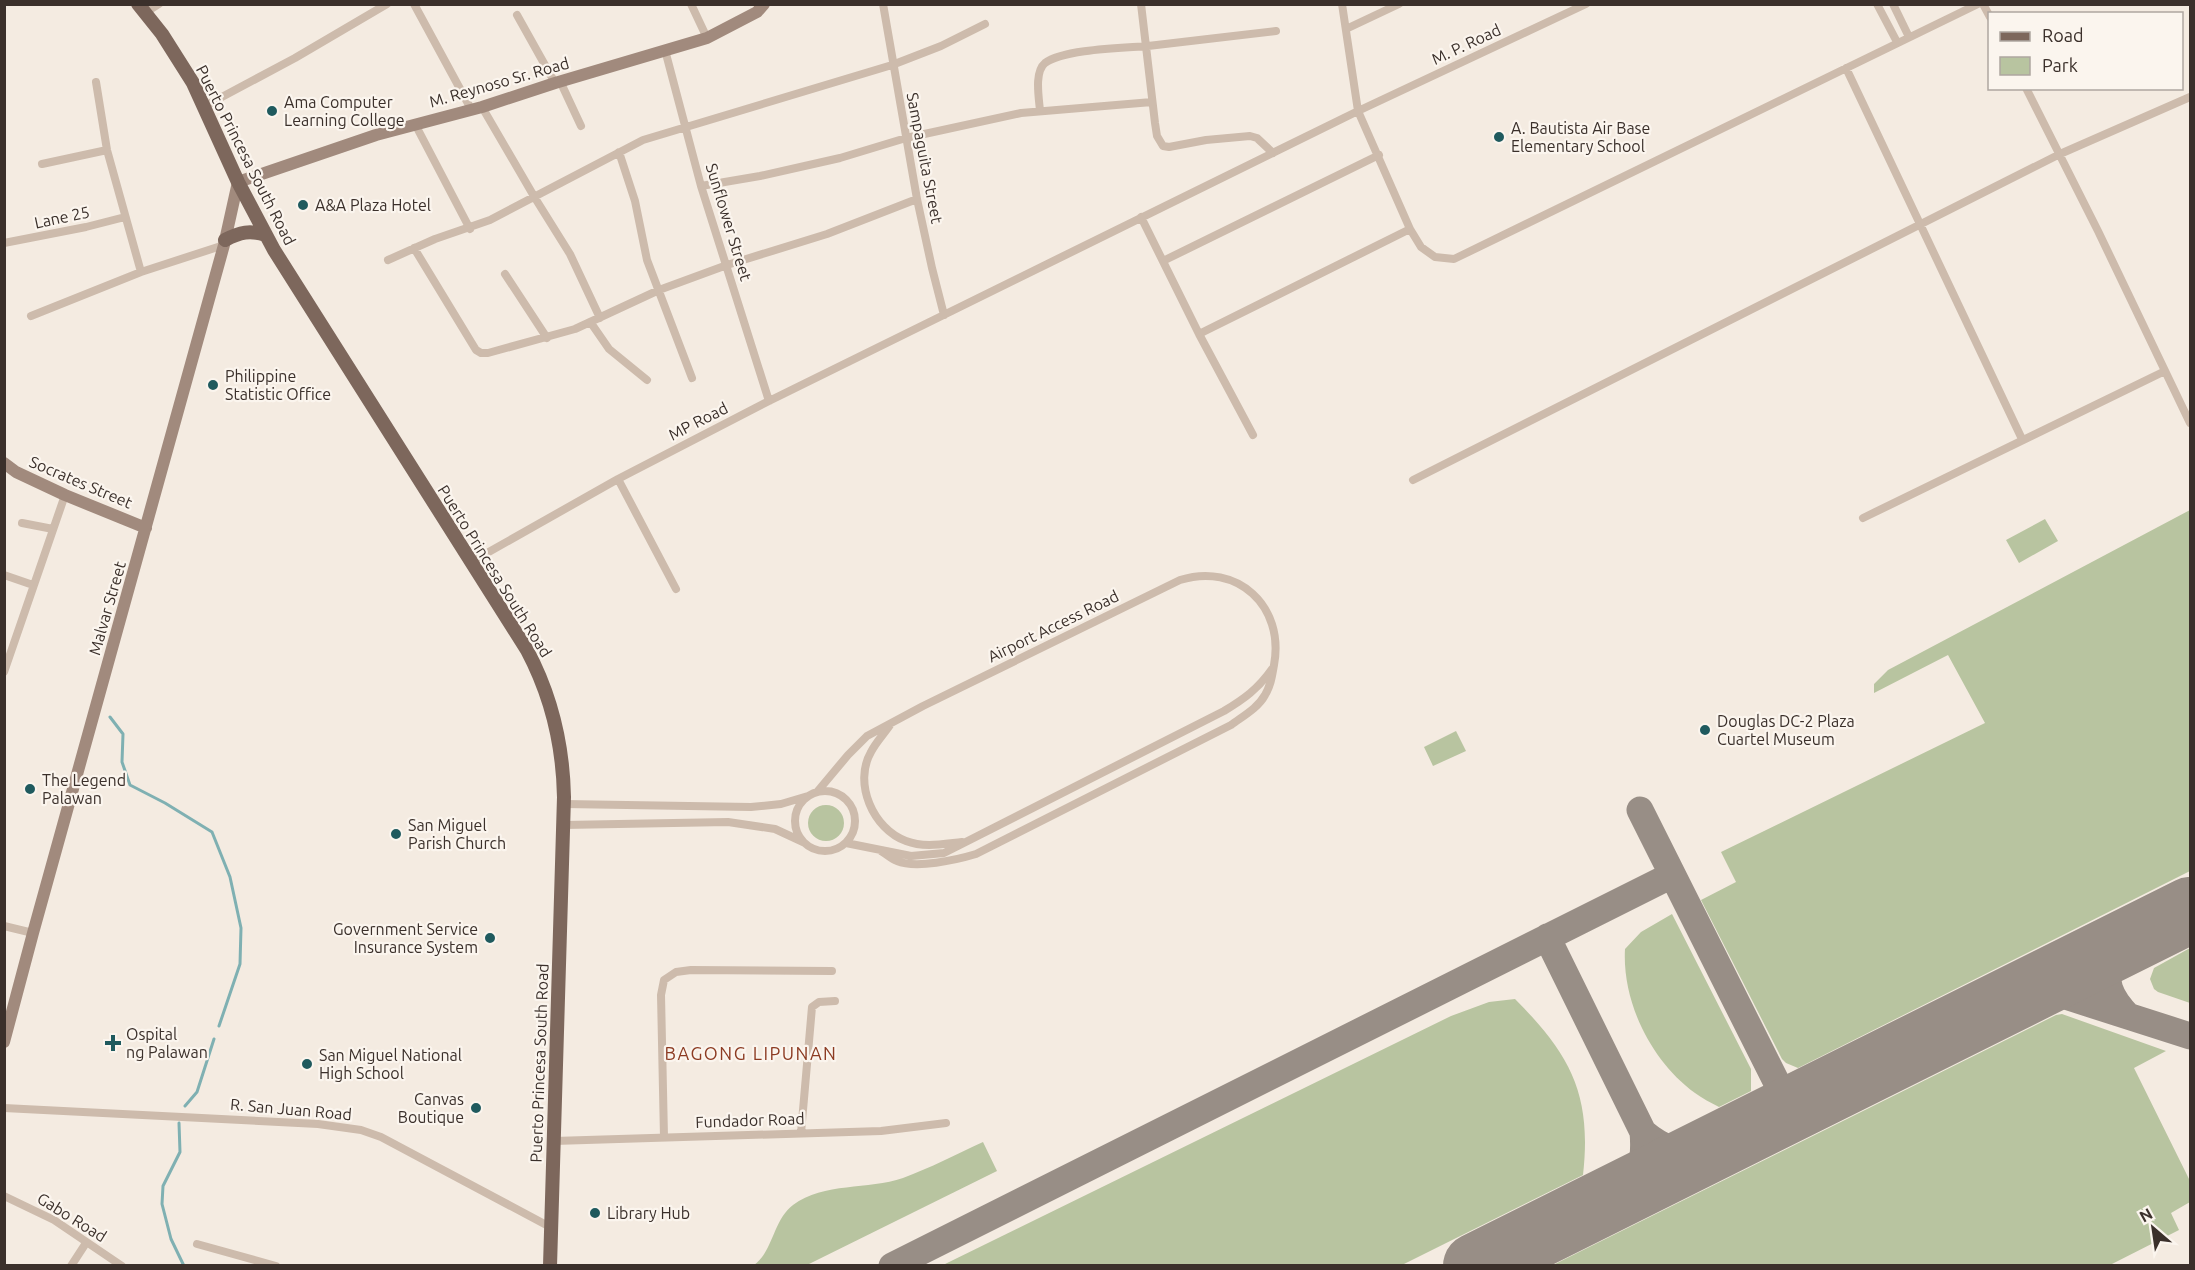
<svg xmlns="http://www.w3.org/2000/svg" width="2195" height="1270" viewBox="0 0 2195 1270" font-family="Ubuntu,sans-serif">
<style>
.green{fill:#b8c4a0}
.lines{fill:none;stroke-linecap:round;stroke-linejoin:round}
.stream{stroke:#7fb0b2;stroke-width:3}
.taxiway{stroke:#988e86;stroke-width:27}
.runway{stroke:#988e86;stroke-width:66}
.street{stroke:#cdbbac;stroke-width:8}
.secondary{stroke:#a18a7d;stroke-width:12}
.primary{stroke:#7d675c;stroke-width:14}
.poi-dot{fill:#1f5a5e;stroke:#fbf5ee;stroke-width:2}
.labels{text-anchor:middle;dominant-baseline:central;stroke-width:4.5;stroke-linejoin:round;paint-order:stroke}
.street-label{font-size:16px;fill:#3b302b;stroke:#fbf5ee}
.poi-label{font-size:16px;fill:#3b302b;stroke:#fbf5ee;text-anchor:start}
.neighbourhood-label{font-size:18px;letter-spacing:1.5px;fill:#8c3b22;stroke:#fbf5ee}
</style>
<rect width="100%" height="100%" fill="#f4ebe1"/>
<path class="green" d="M2190,510V871L1798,1068L1786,1063L1782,1059L1701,900L1736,882L1721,852L1985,723L1948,655L1874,693V684L1888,670Z
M2045,519L2058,541L2019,563L2006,540Z
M1456,731L1466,751L1433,766L1424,747Z
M808 823a18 18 0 1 1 36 0a18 18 0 1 1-36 0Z
M1672,914L1751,1069V1091L1719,1107C1711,1103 1702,1098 1695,1093C1651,1061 1622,1002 1625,949L1641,932Z
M2190,948V1003L2158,992L2154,989L2150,979L2154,968Z
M1515,999C1571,1055 1592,1095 1583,1175L1402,1265H943L1451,1016L1489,1002Z
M2062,1014L2166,1051L2134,1068L2190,1181V1202L2171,1213L2179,1230L2110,1265H1553L2056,1015Z
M983,1142L997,1171L807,1265H754C773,1252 773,1220 793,1205C824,1182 868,1190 903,1178C930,1168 957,1154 983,1142Z"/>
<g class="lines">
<path class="stream" d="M110,717L123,734L122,762L130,785L165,803L212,832L230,877L241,928L240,964L219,1026
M185,1106L197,1092L214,1039
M179,1123L180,1152L163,1186L162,1204L171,1239L184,1266"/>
<path class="taxiway" d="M1640,810L1790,1109
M1547,937L1643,1132C1646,1166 1640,1178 1612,1198
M2106,952C2107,983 2106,993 2128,1016
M2033,988L2056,993L2190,1036
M1643,1132C1662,1148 1681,1156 1706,1151
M892,1266L1672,875"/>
<path class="runway" d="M1476,1266L2190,910"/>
<path class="street" d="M414,4L471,109
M691,4L707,38
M883,4L917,199L932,268L944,315
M1141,4L1155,123L1157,136L1163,146L1169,147L1206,140L1250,136L1257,138L1273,153
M1342,4L1358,111L1586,4
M1877,4L1897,42
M1893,4L1909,37
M1983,4L1990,17
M145,13L159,4
M517,15L555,83
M1346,29L1399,4
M665,50L701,186L769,401
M1846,68L2022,439
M560,81L581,126
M96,82L107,150L141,272
M2026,88L2098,231L2190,423
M205,106L295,58L387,4
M482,107L535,198L570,254L600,318
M1040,111C1039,98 1034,72 1045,63C1064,49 1124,48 1148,46C1191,41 1233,36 1276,31
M415,124L470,229
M619,152L635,201L647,260L692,378
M42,164L107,150
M701,186L760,176L840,158L906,138L1021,113L1152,102
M1141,217L1199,334L1253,435
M4,243L86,227L125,217
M414,248L476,350L481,353H488L575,329L659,290L727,265L827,234L917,199
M388,260L435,239L490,220L643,140L892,65L941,46L985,24
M1163,261L1379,155
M505,274L547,338
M31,316L141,272L224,245
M591,323L609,349L647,380
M1199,334L1410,229
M618,479L676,589
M1413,480L2060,154L2190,97
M1863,518L2165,371
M22,523L53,529
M471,562L618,479L769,401L1358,111L1410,229L1421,247L1435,257L1454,259L1978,4
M4,575L33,585
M4,672L65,495
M890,725C884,734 876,742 871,752C853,783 873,829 906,841C924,848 943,844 962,842
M795 821a30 30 0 1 1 60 0a30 30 0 1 1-60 0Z
M817,792L848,755L867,736L923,706L1180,580C1237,562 1285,606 1274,665C1272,676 1271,685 1265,695C1258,708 1243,716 1231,725L976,854C956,860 916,869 897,861C891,859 886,854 881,851
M564,804L751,807L781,804L808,796
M564,825L728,822L775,829L803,842
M846,843L911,856L944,853L1224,711C1244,699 1258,689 1272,669
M4,926L33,933
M4,1108L318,1124L361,1130L381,1137L552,1228
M801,1133L812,1007L819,1002L835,1001
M664,1137L661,995L664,980L676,972L691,970L832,971
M554,1141L881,1131L946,1123
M4,1196L54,1220L122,1266
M197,1244L276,1266
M71,1266L86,1243"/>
<path class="secondary" d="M4,463L16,472L65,495L146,528
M4,1042L33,933L224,245L238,182L376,135L482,107L555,83L707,38L757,12L764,4"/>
<path class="primary" d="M138,4L162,34L193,83L238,182L274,250L527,650C552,697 563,744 564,797L550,1266
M225,240C240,232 250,230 266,235"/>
</g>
<g class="poi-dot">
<circle cx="272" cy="111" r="6"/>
<circle cx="1499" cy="137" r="6"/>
<circle cx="303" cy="205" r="6"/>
<circle cx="213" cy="385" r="6"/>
<circle cx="1705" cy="730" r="6"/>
<circle cx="30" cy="789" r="6"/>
<circle cx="396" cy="834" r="6"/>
<circle cx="490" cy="938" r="6"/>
<path d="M110 1034h6v6h6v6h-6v6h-6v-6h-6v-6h6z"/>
<circle cx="307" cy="1064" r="6"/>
<circle cx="476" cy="1108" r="6"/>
<circle cx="595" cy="1213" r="6"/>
</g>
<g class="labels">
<g class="street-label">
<text transform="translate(1466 44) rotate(-25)">M. P. Road</text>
<text transform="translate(499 82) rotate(-16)">M. Reynoso Sr. Road</text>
<text transform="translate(246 155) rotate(63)">Puerto Princesa South Road</text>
<text transform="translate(925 158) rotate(79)">Sampaguita Street</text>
<text transform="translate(62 217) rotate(-12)">Lane 25</text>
<text transform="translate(729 222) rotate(73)">Sunflower Street</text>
<text transform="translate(698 421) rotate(-27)">MP Road</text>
<text transform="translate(81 482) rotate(23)">Socrates Street</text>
<text transform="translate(495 571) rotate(58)">Puerto Princesa South Road</text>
<text transform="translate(107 608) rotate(-74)">Malvar Street</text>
<text transform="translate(1053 626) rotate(-26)">Airport Access Road</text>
<text transform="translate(539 1063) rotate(-88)">Puerto Princesa South Road</text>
<text transform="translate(291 1109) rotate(5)">R. San Juan Road</text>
<text transform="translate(750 1120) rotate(-2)">Fundador Road</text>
<text transform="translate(72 1217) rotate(32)">Gabo Road</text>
</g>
<g class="poi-label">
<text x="284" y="102">Ama Computer<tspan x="284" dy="18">Learning College</tspan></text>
<text x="1511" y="128">A. Bautista Air Base<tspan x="1511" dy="18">Elementary School</tspan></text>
<text x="315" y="205">A&amp;A Plaza Hotel</text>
<text x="225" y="376">Philippine<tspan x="225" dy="18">Statistic Office</tspan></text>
<text x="1717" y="721">Douglas DC-2 Plaza<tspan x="1717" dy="18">Cuartel Museum</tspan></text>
<text x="42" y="780">The Legend<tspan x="42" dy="18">Palawan</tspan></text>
<text x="408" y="825">San Miguel<tspan x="408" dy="18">Parish Church</tspan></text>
<text x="478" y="929" text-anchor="end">Government Service<tspan x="478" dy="18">Insurance System</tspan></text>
<text x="126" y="1034">Ospital<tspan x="126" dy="18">ng Palawan</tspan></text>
<text x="319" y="1055">San Miguel National<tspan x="319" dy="18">High School</tspan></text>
<text x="464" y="1099" text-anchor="end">Canvas<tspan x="464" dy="18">Boutique</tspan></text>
<text x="607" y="1213">Library Hub</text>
</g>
<g class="neighbourhood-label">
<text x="751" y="1053">BAGONG LIPUNAN</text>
</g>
</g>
<rect width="2195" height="1270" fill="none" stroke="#3b302b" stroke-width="12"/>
<rect x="1988" y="12" width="195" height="78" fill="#fbf5ee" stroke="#aea6a0" stroke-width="1.5"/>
<rect x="2000" y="32" width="30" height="9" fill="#7d675c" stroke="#aea6a0" stroke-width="1.5"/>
<text x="2042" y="42" font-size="18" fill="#3b302b">Road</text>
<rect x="2000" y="57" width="30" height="18" fill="#b8c4a0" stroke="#aea6a0" stroke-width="1.5"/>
<text x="2042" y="72" font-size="18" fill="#3b302b">Park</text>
<g transform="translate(2153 1228) rotate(331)" stroke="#fbf5ee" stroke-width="4.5" paint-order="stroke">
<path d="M0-4.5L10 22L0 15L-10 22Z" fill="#3b302b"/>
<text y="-9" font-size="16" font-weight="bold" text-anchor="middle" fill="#3b302b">N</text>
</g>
</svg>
